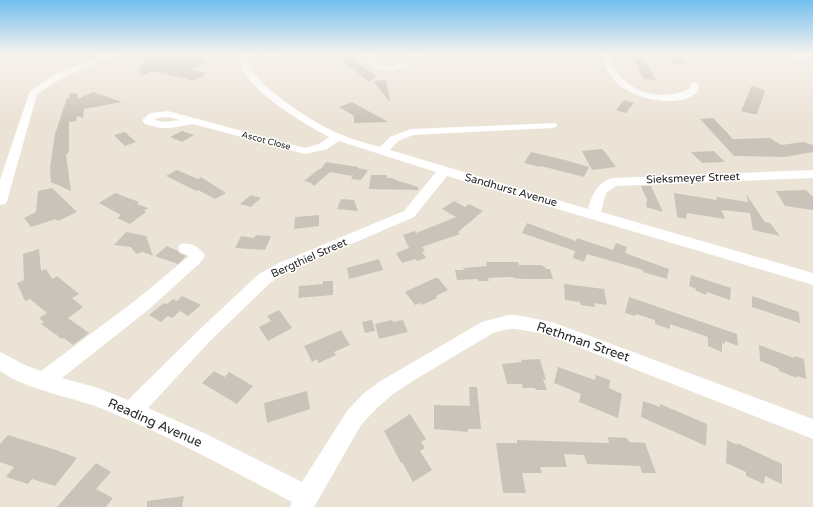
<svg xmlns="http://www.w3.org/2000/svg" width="813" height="507" viewBox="0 0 813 507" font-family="'Varela Round',sans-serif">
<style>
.building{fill:#cac3ba}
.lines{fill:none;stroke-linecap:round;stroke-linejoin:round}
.minor{fill:#fff;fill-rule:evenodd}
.labels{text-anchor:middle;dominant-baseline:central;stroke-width:3;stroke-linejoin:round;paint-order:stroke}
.far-street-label{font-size:9px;fill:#272727;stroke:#fff}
.street-label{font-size:11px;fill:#272727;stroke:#fff}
.near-street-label{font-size:13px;fill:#272727;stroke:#fff}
</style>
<rect width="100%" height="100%" fill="#ece3d7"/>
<path class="building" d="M154,53H181L178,56H186L208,61L190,70L207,73L195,81L152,71L141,76L139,67Z
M630,53H634L646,63L656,80L644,79Z
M672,53L681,55L684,65L673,64Z
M348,55L376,76L369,82L343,62Z
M386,80L390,102L373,81Z
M752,85L765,91L757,114H752L741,111Z
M93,92L122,102L84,109L83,118L77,116L76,121L69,122V152L66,155L71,191L51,182L50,167L55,134L67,98H69V104L70,93L78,94V99Z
M624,100L634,103L626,113L616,110Z
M352,102L388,122L354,123V116L339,107Z
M713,118L733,139L770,138L781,145L803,142L813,145V152L784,157L734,156L700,119Z
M182,131L194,135L182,142L170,137Z
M125,132L136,142L125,146L114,135Z
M602,149L605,152L616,167L592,170L582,151Z
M714,151L725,162L702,163L691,152Z
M531,152L565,160L589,167L584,177L541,166L540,167L524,163Z
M326,162L358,167L352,176L330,172L314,186L311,183L304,181L319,169H321Z
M357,168L368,170L361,180L351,179Z
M177,170L198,179L201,177L226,193L215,199L198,190L196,191L166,176Z
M371,175H387V178H393V179L418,187V190L369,189Z
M641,186H651L663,212L646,207L647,200Z
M52,188L77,212L58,221L56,219L31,227L24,218L36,212L38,191Z
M806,190L813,197V210L785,206L776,191Z
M115,193L139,202L137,204L148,208L144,211L146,212L130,224L117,218L121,215L99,203Z
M674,193L717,200L725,219L687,213L686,219L677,217Z
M746,194L765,222L770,223L780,236L753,230L750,213L721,210L716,197L748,202Z
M251,195L261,198L251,207L240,204Z
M341,199L354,200L358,211L337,209Z
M454,201L465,207L469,204L483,211L458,232L460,234L422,247L425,251L422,252L426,258L417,261L416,259L402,263L396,253L409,248L403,235L415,231L416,233L456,217L442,209Z
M319,215V226L294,229L295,217Z
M527,223L576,241L577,238L613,250L616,243L627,247L625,253L669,269L667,279L643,272V270L587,254L584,262L573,258L575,251L522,233Z
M126,232L146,236L153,256L143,252L136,254L131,247L114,245Z
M256,235L271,236L265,250L235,248L241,236L254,238Z
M167,246L178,251L179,253L186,256L178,264L155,256Z
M39,249L41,271L46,269L52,279L57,276L79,294L72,298L83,307L68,318L89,333L73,345L64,338L62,339L41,324L44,322L39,318L47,313L30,299L25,301L17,283L24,280L23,254Z
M379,259L383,270L349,279L347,268Z
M486,262H518L519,265H541L545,267L546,269H550L553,279H526L513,278V277L488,278L489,281H478V279L457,280L455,270H464L463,268L487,266Z
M691,275L731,288L730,300L707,292L706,295L696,291V289L689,286Z
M435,278H438L448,290L436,296L437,298L422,305L420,303L415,305L405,292Z
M323,281H333V295L298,298L299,286L323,284Z
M564,284L604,289L607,305L594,303L595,307L581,305L580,302L565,300Z
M182,296L201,305L188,316L180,311L172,318L168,316L161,322L149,315L164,303L167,304L173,299L177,301Z
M752,296L799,312L800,323L752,307Z
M629,297L737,334L738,346L725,341V344L722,343V352L708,346V337L670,324V329L655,324V320L636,314L635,316L625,313Z
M279,310L292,328L268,341L259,327L271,321L267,316Z
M372,320L375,331L365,333L362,322Z
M392,320L393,322L403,320L408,332L379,339L375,324Z
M341,330L350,345L334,352L336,355L319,363L317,359L312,362L304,346Z
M759,345L794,358V356L804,359L806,379L797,376V378L779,371L778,368L760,361Z
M540,359L546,380L543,379L547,390H536L535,388H523L522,384H507L502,364L522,362L521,360Z
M558,367L595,380L596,375L610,380L609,388L622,394L618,418L579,402L581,394L554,383Z
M214,371L225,377L229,372L253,386L237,404L202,383Z
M469,387H477L481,429H468V432L434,429V405L470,406Z
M307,391L310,409L267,423L264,403Z
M643,401L660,407V404L707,424L706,446L641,417Z
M410,414L426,439L421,442L425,448L420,451L432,470L413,482L402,462L401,463L384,431Z
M8,435L56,450L77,458L55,486L32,479L28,484L6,477L14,467L0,462V444Z
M608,437L627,438L629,442L645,443L656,473H642L640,466L587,464L584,455L564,454L567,467H540L542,473H522L526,493H503L496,443H517V440L609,443Z
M727,440L737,445V443L782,464V484L765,476L764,484L746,476V472L726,463Z
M96,463L111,472L96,489L113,498L106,507H57Z
M184,496L182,507H147V501Z"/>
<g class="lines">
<path class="minor" d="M108,53H119L64,77L37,94L7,201L5,204L0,205V180L30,91L57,73Z
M245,53H253L249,63C256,87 318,126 342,135C354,140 367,143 380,147L390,137L411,129L556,123L557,125L556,127L552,128L413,135L398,141L390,150L588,209C592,194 598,182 613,178L813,170V178L616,186L606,193L601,212L813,273V285L447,176L414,217L289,271L271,282L211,340L148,408L204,433L302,482L347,411L363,394L379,382L482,322L508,315H516L552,322L813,419V439L545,334L516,329H508L493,333L416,379L393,394L377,408L361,425L314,507H290L292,502C231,470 171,437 108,411C75,397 28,391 0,371V352L27,366L41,371L136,300L189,256L180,252L178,248L180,244C189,242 201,247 205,256L200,263L148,310L62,378L98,388L128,400L199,330L259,274L279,263L404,211L436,172L339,141L327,149L305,154L193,124L171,128H160L145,124L142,120L150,113L168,111L305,148L319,144L329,137C306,125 246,90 241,64C240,60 243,56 245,53ZM168,117L180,120L165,122L154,120L157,118Z
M267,53H275L269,57L265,55Z
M363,53H371C391,84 402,51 422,53C412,66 391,77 375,68C369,64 366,58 363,53Z
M599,53H607C611,60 614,68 619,75C636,95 666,100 689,89L691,83L694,82L699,85L698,91C682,110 634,99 618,84C609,76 604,64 599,53Z
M799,53L813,54V60L796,58L795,56Z"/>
</g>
<linearGradient id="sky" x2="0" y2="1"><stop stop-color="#71beef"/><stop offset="0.43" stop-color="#f6f2ed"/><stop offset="1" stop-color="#f6f2ed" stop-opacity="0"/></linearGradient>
<rect width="813" height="124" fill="url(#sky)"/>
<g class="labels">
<g class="far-street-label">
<text transform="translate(266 141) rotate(15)">Ascot Close</text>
</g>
<g class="street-label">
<text transform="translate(693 178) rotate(-2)">Sieksmeyer Street</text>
<text transform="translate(511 190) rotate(16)">Sandhurst Avenue</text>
<text transform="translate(309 258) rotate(-24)">Bergthiel Street</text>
</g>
<g class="near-street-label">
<text transform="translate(583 342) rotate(19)">Rethman Street</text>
<text transform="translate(155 423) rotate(24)">Reading Avenue</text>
</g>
</g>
</svg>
